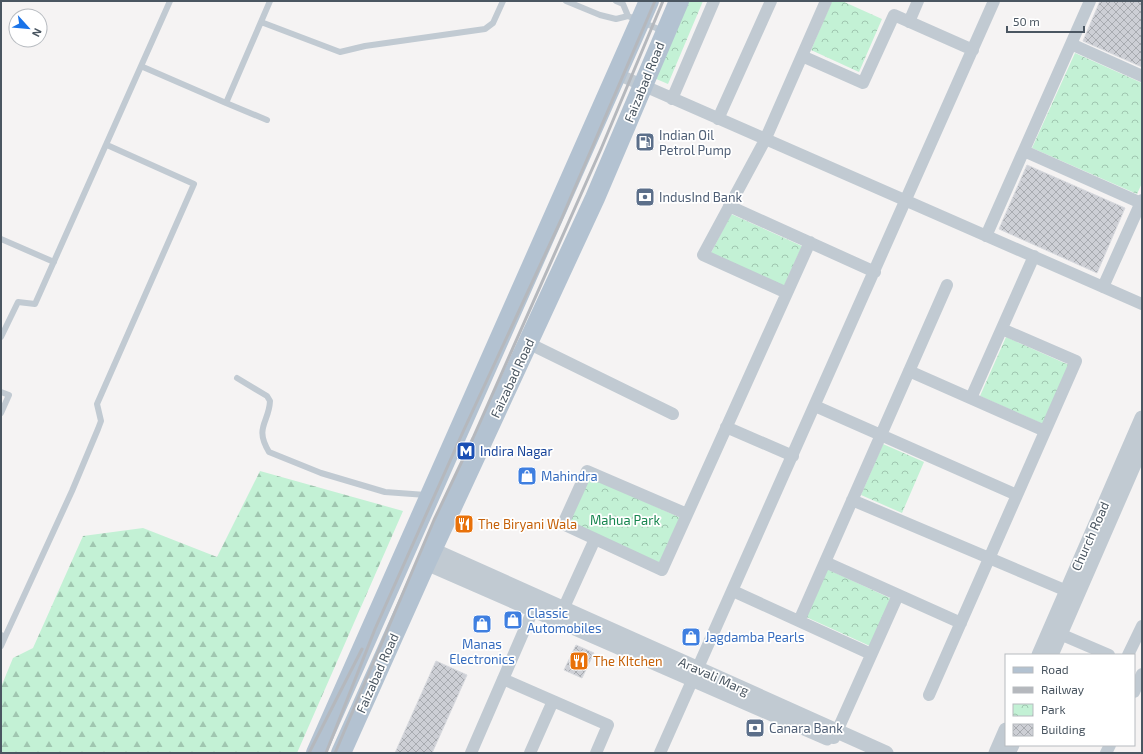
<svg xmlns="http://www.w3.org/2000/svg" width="1143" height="754" viewBox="0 0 1143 754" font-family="'Exo 2',sans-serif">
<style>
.forest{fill:url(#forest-firs)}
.park{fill:url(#park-crowns)}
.building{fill:url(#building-cross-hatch);stroke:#d7d9de}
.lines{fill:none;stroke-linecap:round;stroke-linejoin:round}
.service{stroke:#c1cad2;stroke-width:6}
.minor{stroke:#c1cad2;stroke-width:12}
.tertiary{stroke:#c1cad2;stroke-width:15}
.primary{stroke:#b3c2d1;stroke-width:20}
.rail{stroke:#b5b8bd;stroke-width:3}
.labels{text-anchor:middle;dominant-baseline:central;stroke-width:3.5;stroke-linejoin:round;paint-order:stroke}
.street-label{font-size:13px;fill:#4a5661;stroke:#fff}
.service-label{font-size:13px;fill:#4e5e75;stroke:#fff;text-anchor:start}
.transit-label{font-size:13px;fill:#164399;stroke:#fff;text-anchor:start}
.shop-label{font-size:13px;fill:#366cbe;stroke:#fff;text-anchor:start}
.park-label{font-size:13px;fill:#17864f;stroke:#fff}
.food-label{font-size:13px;fill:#c56008;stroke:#fff;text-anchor:start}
</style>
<defs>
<pattern id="forest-firs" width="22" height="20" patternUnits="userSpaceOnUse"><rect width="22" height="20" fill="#c3f1d5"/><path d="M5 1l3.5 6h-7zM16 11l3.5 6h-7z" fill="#a0c6b0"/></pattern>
<pattern id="park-crowns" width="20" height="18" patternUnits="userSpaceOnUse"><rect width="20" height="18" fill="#c3f1d5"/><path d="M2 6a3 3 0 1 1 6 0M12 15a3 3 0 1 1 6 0" fill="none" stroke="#a0c6b0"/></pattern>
<pattern id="building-cross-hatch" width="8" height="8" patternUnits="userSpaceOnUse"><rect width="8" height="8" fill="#cdcfd5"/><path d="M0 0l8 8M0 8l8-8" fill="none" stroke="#a8abb0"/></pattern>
</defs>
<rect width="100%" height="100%" fill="#f5f3f3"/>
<path class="forest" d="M260,471L403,511L297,753H1V687L13,658L33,648L83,536L143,528L217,557Z"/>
<path class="park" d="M678,1H703L668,84L647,75Z
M832,1H842L882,19L859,72L811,50Z
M1075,53L1142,83V183L1137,194L1032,148Z
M731,214L802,246L784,286L711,253Z
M1006,337L1069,365L1043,424L980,396Z
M883,444L924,462L902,513L861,495Z
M590,477L681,518L660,563L569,522Z
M827,569L892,599L870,646L806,617Z"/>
<path class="building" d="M1100,1H1142V67L1083,41Z
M1027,165L1125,208L1097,273L999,229Z
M576,645L594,653L582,678L564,670Z
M436,661L467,675L432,753H395Z"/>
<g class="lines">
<path class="service" d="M566,1L600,15L616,19L628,16L663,31
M616,1L623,4L628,16
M261,22L340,52L365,46L485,29L493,23L503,1
M143,67L226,103
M267,120L226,103L270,1
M1,239L54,262
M1,337L18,302L35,304L170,1
M237,378L267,396L270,401C269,423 254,427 269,452L321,473L385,492L426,495
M1,392L9,395L1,413
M1,635L5,637L72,491L98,429L101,421L97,404L194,184L107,145
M1,646L5,637"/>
<path class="minor" d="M909,22L918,1
M1071,44L1142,76
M802,56L863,83L894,15L973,50
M617,74L1142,304
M672,99L714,1
M718,119L771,1
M1024,151L1141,203
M729,206L875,272
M986,236L1090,1
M1103,287L1142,200
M787,293L703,255L765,140L826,1
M528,343L673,414
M909,371L1045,431
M971,398L1034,256
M815,406L1017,495
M726,427L793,456
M852,500L1074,594
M687,514L587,471L563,524L662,570C711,461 761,351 810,242
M825,562L961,623
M733,591L871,654
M560,616L595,539
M799,621L947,285
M1053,631L1109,655
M1128,655L1142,626
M503,679L608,725L596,753
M1134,692L1142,674
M929,695L1076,361L1002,329
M834,738L898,595
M471,753L536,603
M530,753L553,701
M660,753L994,1
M1106,753L1110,745"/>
<path class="tertiary" d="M433,550L886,753
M426,563L827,738
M1039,655L1142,418
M1051,655L1142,446
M996,753L1006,730
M1008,753L1012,745"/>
<path class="primary" d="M316,753L649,1
M341,753L426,563L595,198L679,1"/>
<path class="rail" d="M309,753L362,649
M326,753L375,629L462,434L561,220L655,1
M335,753L434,520L473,438L601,149L663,1"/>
</g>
<defs>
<symbol id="fuel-square" viewBox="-11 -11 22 22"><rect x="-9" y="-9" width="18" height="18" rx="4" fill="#5c6f8a" stroke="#fff"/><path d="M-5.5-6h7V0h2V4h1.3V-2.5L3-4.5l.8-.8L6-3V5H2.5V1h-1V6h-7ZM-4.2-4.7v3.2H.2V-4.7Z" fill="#fff"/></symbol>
<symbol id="bank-square" viewBox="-11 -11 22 22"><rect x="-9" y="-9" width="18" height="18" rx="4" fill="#5c6f8a" stroke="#fff"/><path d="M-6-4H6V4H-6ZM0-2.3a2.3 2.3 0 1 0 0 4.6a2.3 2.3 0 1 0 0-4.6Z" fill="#fff"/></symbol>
<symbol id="metro-square" viewBox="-11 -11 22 22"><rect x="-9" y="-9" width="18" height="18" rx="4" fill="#1a4fb4" stroke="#fff"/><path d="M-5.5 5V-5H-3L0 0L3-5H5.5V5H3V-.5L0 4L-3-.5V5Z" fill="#fff"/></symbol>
<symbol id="shop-square" viewBox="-11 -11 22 22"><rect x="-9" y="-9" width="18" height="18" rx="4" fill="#3f7fe0" stroke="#fff"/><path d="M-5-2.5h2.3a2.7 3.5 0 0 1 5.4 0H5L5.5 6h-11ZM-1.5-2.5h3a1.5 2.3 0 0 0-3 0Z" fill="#fff"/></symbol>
<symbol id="restaurant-square" viewBox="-11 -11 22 22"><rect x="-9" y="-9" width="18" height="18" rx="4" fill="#e8710a" stroke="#fff"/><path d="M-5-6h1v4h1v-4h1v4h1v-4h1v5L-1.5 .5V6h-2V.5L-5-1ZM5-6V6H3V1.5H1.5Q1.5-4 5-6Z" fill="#fff"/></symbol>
</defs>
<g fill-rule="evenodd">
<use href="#fuel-square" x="634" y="131" width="22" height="22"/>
<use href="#bank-square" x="634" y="186" width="22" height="22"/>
<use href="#metro-square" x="455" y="440" width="22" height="22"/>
<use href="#shop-square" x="516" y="465" width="22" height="22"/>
<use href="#restaurant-square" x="453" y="513" width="22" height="22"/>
<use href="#shop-square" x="502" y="609" width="22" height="22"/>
<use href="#shop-square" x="471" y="613" width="22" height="22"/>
<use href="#shop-square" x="680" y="626" width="22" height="22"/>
<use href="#restaurant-square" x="568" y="650" width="22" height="22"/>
<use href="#bank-square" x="744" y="717" width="22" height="22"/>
</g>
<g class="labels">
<g class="street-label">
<text transform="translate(644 82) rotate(-68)">Faizabad Road</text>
<text transform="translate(512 378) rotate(-65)">Faizabad Road</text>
<text transform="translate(1090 536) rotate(-66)">Church Road</text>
<text transform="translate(377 673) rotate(-66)">Faizabad Road</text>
<text transform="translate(714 676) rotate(24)">Aravali Marg</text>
</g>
<g class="service-label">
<text x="659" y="135">Indian Oil<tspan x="659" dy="15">Petrol Pump</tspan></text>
<text x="659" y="197">IndusInd Bank</text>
<text x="769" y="728">Canara Bank</text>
</g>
<g class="transit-label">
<text x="480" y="451">Indira Nagar</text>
</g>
<g class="shop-label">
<text x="541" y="476">Mahindra</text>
<text x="527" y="613">Classic<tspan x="527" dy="15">Automobiles</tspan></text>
<text x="705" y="637">Jagdamba Pearls</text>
<text x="482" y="644" text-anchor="middle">Manas<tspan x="482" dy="15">Electronics</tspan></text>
</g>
<g class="park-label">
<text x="625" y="520">Mahua Park</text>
</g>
<g class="food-label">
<text x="478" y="524">The Biryani Wala</text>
<text x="593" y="661">The KItchen</text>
</g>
</g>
<rect width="1143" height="754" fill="none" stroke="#4a5661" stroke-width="4"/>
<rect x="1005" y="654" width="130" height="92" fill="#ffffff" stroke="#b7bbc0"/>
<rect x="1013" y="667" width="20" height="6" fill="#b3c2d1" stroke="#b7bbc0"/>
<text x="1041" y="674" font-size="12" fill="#4a5661">Road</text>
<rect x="1013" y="687" width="20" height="6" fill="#b5b8bd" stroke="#b7bbc0"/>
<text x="1041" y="694" font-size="12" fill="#4a5661">Railway</text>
<rect x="1013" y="704" width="20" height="12" fill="url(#park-crowns)" stroke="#b7bbc0"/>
<text x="1041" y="714" font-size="12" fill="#4a5661">Park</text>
<rect x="1013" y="724" width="20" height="12" fill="url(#building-cross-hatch)" stroke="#b7bbc0"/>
<text x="1041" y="734" font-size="12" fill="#4a5661">Building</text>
<g transform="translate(28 28) rotate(117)"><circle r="19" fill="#ffffff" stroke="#b7bbc0"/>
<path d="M0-3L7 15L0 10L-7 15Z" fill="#1a73e8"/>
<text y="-6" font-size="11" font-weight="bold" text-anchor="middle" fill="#4a5661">N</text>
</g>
<path d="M1007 26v6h77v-6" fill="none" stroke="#4a5661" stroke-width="2"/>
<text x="1013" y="26" font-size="12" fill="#4a5661" stroke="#ffffff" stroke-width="3" paint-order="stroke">50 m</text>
</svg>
